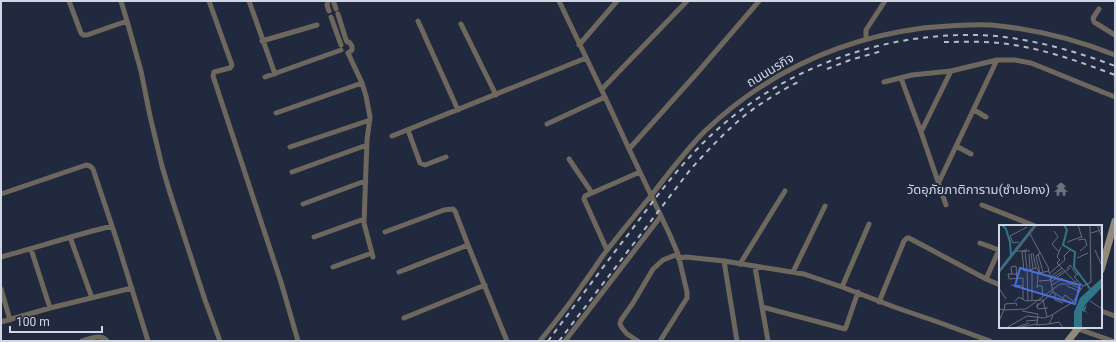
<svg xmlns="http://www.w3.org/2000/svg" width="1116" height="342" viewBox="0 0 1116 342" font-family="Roboto,'Noto Sans Thai',sans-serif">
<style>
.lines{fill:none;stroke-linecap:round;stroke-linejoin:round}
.minor{stroke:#6e675d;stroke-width:5}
.secondary{stroke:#948a79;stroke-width:7}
.rail{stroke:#b4bbca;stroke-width:2;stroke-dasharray:5 5;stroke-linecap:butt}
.labels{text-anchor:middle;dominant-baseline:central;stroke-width:4;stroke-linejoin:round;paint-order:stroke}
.street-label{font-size:13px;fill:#d0d6e4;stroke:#21293e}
.poi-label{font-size:13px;fill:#d0d6e4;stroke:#21293e;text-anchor:end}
.inset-river{fill:none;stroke:#327589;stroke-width:2}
.inset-road{fill:none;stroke:#676e80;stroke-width:1}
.view{fill:#4a70db;fill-opacity:0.15;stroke:#4a70db;stroke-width:2}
.inset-edge{fill:none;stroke:#d0d6e4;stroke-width:2}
</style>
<rect width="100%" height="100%" fill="#21293e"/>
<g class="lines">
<path class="minor" d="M69,1L81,33L83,35H87L127,21L121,1
M209,1L232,65L230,68L214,72L213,76L281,282L298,341
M249,1L275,74
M328,1L327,5L329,11
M333,1L334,3L336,9
M559,1L605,97L629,149L669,233L678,254L687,292V298L660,341
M1099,9L1093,18L1094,22L1115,35
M338,14L346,40L347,42H349L352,46V50L348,53
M331,17L341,45
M127,21L141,71L150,116L162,166L170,193L205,300L220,341
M418,21L458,110
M461,24L496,95
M866,39V30L885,1
M262,41L317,25
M579,45L617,1
M348,53L362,83L366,96L370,117L367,140L364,223L373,257
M265,77L341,50
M901,78L921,132L946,205
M884,82L912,75L951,71L997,60H1015L1031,63L1115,97
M602,89L687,1
M974,110L986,117
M276,113L362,83
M547,124L605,97
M408,130L420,163L425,165L446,157
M921,132L951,71
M392,136L586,58
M956,146L971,154
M290,147L370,120
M629,149L698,72L759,1
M569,159L592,193
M292,172L367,145
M938,184L997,60
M1,194L86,165L90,166L93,169L117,241L148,341
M303,204L365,181
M982,205L1035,226
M385,232L444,210L453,209L455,211L468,245L507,341
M70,237L92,298
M314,237L364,219
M980,243L999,250L986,279
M31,249L50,308
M607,250L584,199L585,196L640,172
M1,257C38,247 75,235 112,226
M678,258L686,257L724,261L804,274L842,287L897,308L935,321L990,341
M724,261L737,341
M740,264L785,191
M333,267L372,253
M755,267L768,341
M399,272L468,245
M793,272L825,206
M842,287L869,224
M1,289L10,320
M879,302L904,241L907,238H909L986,279L1000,285
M762,307L845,329L846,327L858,292
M1101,311L1115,316
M404,318L485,285
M1,322L50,308L132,288
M1078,329L1113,341
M82,341C90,339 101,333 107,341
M540,341C555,322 570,304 583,284C592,273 599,260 608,249C622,231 636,214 650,197C668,174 685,151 705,131C767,72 839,39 923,28C946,26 968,24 991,25C1034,29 1075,39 1115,55
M565,341L661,216
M638,341L627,334L622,328L620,324L621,320L633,303L653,269L663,260L678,254"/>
<path class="secondary" d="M1101,270L1115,221
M1068,341L1079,327"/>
<path class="rail" d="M944,42C962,42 981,41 999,43C1039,47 1078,61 1115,75
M827,69L850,60L882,51
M548,341C575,305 602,268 630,232C653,201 676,170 703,143C779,67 890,28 996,36C1036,40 1078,52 1115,66
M559,341L690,170C707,151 725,132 744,116C762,102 782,90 802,80"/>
</g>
<defs>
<symbol id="temple-bare" viewBox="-9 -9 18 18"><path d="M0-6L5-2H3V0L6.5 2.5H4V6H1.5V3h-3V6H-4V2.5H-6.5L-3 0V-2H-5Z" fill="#6b7280" stroke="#21293e" stroke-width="2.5" paint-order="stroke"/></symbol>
</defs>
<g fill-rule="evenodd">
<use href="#temple-bare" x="1051" y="179" width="20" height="20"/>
</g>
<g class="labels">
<g class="street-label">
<text transform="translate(770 70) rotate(-31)">ถนนนรกิจ</text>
</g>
<g class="poi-label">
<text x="1050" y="189">วัดอุภัยภาติการาม(ซำปอกง)</text>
</g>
</g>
<g transform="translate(999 225)">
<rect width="103" height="103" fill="#21293e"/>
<path d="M103,53V62L86,80L84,85L88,78L86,86L90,88L83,86V103H75V87L81,73Z" fill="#327589"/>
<path class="inset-river" d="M3,0L7,4L11,17L12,31M65,0L68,5L64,20L76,27L75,42L92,65M0,46L36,0"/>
<path class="inset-road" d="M79,0L83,13M98,0L103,12M55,6L59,12L53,19L60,27M92,8L102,5L101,0M31,9L49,42L54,67L37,82M79,15L86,14L88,20L81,26M20,17L14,18L11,11L28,2M68,17L82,12M28,24L23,27L25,46L38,43L40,48L50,46M96,25L103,41M17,26H31M26,26L28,44M32,28L34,44M34,28L37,43M41,28L39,29L44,47M30,29L31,44M39,30L37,31L41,48M78,33L89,28M61,41L76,57L78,56M61,41L58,38L61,35L58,32L62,22M68,44L71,40L78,50M33,45V76M28,46L29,76M0,48L38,0M51,48L66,35L65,31L71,25M80,48L75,52L84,61M13,49L12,42L17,41L18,54M18,49H9L10,54L24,53V74M51,52L63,43M52,54L64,46M40,56L52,55M52,57L71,43M12,60L24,61M53,60L64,53M38,61H43L44,71M68,61L80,66M0,63L7,74M38,63L39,49M54,67L71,78M56,68V75L64,78M64,73L66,70L75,77M16,76L20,72L27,76L44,75L48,92M91,76L103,84M40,79H38L39,84L49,83M0,84L5,85L6,79L17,78L18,81M0,96L5,85L27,84L61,59H72L82,64M27,96L39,95M50,99L60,97L64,103M37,100L50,99L54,90M22,102L38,99L39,89L23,86M7,103L28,91L45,93L51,91L74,77L84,61L92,57L91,0M15,103L30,98"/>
<path class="view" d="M21,43L81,60L76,79L16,61Z"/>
<rect width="103" height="103" class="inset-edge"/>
</g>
<rect width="1116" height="342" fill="none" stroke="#d0d6e4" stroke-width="4"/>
<path d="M10 326v6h92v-6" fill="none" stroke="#d0d6e4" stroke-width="2"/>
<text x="16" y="326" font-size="12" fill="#d0d6e4" stroke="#21293e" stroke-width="3" paint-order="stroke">100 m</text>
</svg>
